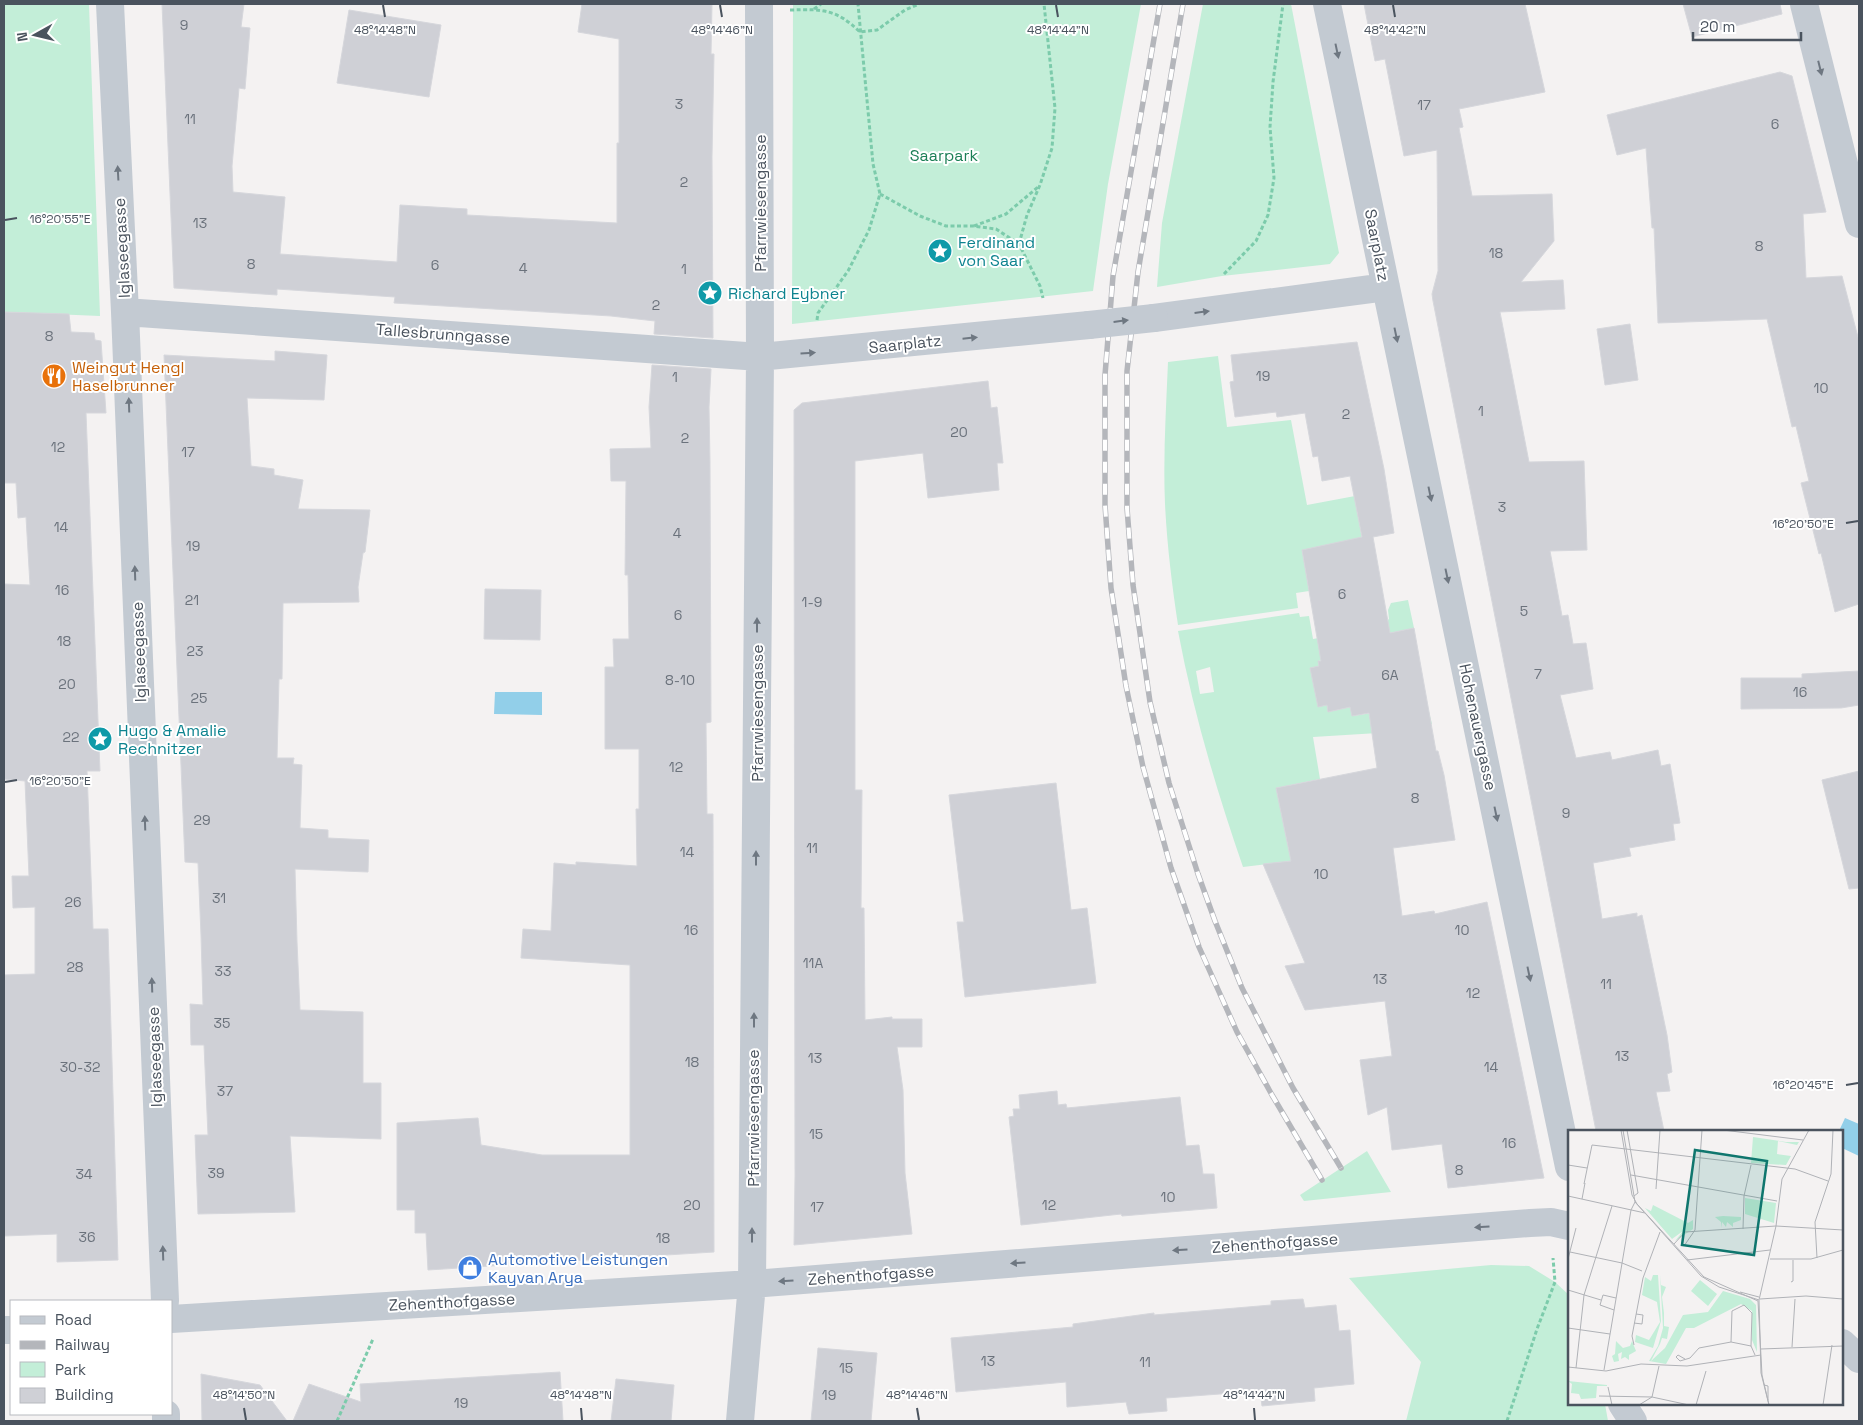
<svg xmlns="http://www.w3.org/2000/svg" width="1863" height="1425" viewBox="0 0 1863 1425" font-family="'Space Grotesk',sans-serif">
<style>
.green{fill:#c3eed8;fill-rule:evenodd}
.water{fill:#92cfe9}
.building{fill:#cfd0d6;stroke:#d6d7dc}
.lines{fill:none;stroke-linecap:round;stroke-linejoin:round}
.path{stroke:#7ccbab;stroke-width:3;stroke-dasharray:4 2.5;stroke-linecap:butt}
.minor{stroke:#c3cad2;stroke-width:28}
.rail-casing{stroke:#b4b6bb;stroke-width:5.5}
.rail{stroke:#fff;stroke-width:4;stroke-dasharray:11;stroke-linecap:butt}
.minor-bridge{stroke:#c3cad2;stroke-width:28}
.oneway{fill:#6e7781}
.ticks{fill:none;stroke:#4a535e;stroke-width:2}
.labels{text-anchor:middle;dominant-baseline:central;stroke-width:4;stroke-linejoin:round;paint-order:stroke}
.number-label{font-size:14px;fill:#6b727c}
.park-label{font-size:16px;fill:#1c7f56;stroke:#fff}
.street-label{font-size:16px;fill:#4a535e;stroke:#fff}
.culture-label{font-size:16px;fill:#0d838f;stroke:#fff;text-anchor:start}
.food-label{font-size:16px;fill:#c56008;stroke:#fff;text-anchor:start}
.shop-label{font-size:16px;fill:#366cbe;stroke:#fff;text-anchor:start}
.inset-road{fill:none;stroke:#b0b2b7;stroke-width:1}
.view{fill:#0f766e;fill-opacity:0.15;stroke:#0f766e;stroke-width:2.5}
.inset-edge{fill:none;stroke:#4a535e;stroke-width:2.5}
.ticks-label{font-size:12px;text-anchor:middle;fill:#4a535e;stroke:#fff;stroke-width:4;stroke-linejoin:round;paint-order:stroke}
</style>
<rect width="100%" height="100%" fill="#f4f2f2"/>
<path class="green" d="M4,4H89L100,316L4,312Z
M793,4H1141L1108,184L1093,291L792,324Z
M1203,4H1291L1339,253L1330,264L1222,276L1157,287L1162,223Z
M1218,356L1227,427L1291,420L1307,505L1387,490L1357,510L1362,539L1302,550L1309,591L1296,593L1298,608L1178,625C1172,585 1167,545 1165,504C1163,457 1166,410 1168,362Z
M1408,600L1414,628L1380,635L1354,654L1318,661L1319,666L1311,668L1318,706L1327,705L1328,712L1350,707L1353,716L1427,704L1432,724L1378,733L1313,737L1320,779L1276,788L1291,861L1243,867C1216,789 1193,711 1178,631L1299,613L1300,617L1309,616L1313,639L1380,627L1389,619L1388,610L1391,603ZM1210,667L1214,692L1200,694L1196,671Z
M1367,1151L1391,1192L1304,1201L1300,1195Z
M1491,1265L1529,1266L1555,1282L1569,1295V1404H1605L1608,1421H1406L1421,1362L1349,1278Z"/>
<path class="water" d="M495,692H542V715L494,714Z
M1845,1118L1859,1124V1156L1842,1148V1131H1839Z"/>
<path class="building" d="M162,4H244L241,27L250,28L245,89L239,88L232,166L233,192L285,197L280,254L397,262L400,205L467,209V215L617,223V143H619V39L578,32L582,4H712L711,54H714L712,156L713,338L654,334L655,321L611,316L394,303L395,297L277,289V295L174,288Z
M1364,4H1525L1545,92L1459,109L1463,127L1459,128L1472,196L1552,194L1554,241L1521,282L1563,280L1565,309L1500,312L1529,462L1584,461L1587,550L1550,551L1562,616L1568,615L1573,644L1586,643L1593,689L1560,695L1576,758L1610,752L1612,760L1658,750L1661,766L1670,764L1680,823L1673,824L1675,840L1629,848L1631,856L1593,863L1602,919L1637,913V917L1642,915L1667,1035L1672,1072L1667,1074L1670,1091L1656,1092L1664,1131H1596L1433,301L1432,294L1438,271L1437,150L1404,156L1385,59L1375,61Z
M1683,4H1780L1782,14L1692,37Z
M349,10L441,25L429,97L337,83Z
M1780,72L1792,76L1826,212L1803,214L1806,278L1842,276L1859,341V604L1835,612L1821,553L1819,554L1801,483L1809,481L1796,426L1792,427L1767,319L1658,323L1654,228H1652L1646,148L1617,155L1607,115Z
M4,312L69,314L71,332L94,333L95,340L101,341L106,413H86L100,771H87L93,929H108L118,1260L57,1262V1234L4,1236V975L35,974V907L13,908L12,876H29L25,781L4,779V584L30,585L26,517L18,518L16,483H4Z
M1630,324L1638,380L1605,385L1597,329Z
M1357,342L1384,469L1394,533L1373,537L1390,633L1414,628L1436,751H1438L1444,775L1455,840L1393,848L1402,916L1434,911L1435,914L1487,902L1544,1178L1448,1188L1442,1144L1392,1150L1387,1107L1368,1115L1360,1060L1392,1056L1385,1001L1305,1010L1285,966L1305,963L1263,864L1291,861L1276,788L1377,768L1369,713L1352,716L1350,707L1328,712L1327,705L1318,707L1310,668L1319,666L1318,661H1321L1302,550L1362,537L1350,476L1322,481L1318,456L1313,457L1305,413L1277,417L1276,412L1235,417L1230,382L1234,381L1231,355Z
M275,351L327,355L324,400L247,398L251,466L274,469V475L303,480L298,509L370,510L365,552L363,553L358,587L359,602L283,603L282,679H279L277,758H294L293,764L302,765L300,828L328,830V838L369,840L368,872L295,869L297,942L300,1010L363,1012V1083H381V1139L290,1136L295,1212L198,1214L195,1135H208L204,1045H191L190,1004L203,1005L201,935L198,863L185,862L164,355L275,361Z
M652,365L711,369L709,407L710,463L711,722L706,723L707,814H713L714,1252L428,1270L426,1233H415V1210H397V1123L478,1118L481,1145L542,1155H630V965L521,958L523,929L551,931L554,863L576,865V862L637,866L636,809H639V749H605V667H614L613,639H629L628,575H625L626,481H611L610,449L651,448L649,407Z
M988,381L991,408L997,407L1003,463H997L999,490L928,498L923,453L855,461V790H862L861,908H864L865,1020L892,1017V1019H922V1047H897L903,1090L905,1173L912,1234L794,1245L795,1177L794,410L802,403Z
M485,589L541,590L540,640L484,639Z
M1859,671V705L1841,708L1741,709V678H1802V674Z
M1859,771V888L1849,889L1822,780Z
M1056,783L1071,910L1087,908L1096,983L965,997L957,922H964L949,795Z
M1057,1091L1058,1105L1066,1104L1067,1108L1180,1097L1186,1146L1199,1145L1203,1174H1214L1217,1208L1122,1216L1121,1214L1021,1225L1009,1117L1014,1116L1013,1109H1020L1019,1095Z
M1303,1299L1305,1308L1336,1305L1339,1331L1350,1330L1354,1384L1314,1388L1315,1401L1262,1406L1260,1391L1166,1398L1167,1411L1129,1414L1126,1402L1067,1407L1066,1382L956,1392L951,1338L1073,1327V1324L1154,1313V1315L1271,1305V1301Z
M818,1348L877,1353L871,1421H811Z
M560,1372L563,1421H293L309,1384L361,1402L360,1384Z
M201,1374L260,1385L287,1421H202Z
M616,1379L674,1385L671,1421H611Z"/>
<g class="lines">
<path class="path" d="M814,9L821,4
M790,10C823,9 836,9 860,32L877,30L905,10L919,4
M880,194L920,216L946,226H973L996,229L1019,244L1040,286L1043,298
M974,226L1006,214L1038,187
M1019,244L1027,215L1040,185L1052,148L1055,108L1044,4
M1224,274L1256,241L1268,215L1274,178L1270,127L1273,82L1283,4
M817,320L818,313L848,271L869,230L880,194L873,164L858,4
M337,1421L373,1339
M1507,1421L1537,1329L1555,1282L1553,1258"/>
<path class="minor" d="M110,4L125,312L165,1301
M1327,4L1569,1167
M1804,4L1859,224
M125,312L760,357L1089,325
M1154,318L1386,287
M171,1319L752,1284L1530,1223L1551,1222L1569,1226
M4,1330H11
M1842,1343L1859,1359
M1622,1404L1633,1421
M166,1414V1421
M740,1421L752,1284L760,357L759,4"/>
<defs>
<path id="rail" d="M1160,4L1113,276L1105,375V505L1111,588L1126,686L1143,767L1171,868L1199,947L1237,1032L1272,1095L1322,1180
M1183,4L1138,272L1127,371V508L1133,585L1150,702L1169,783L1198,874L1215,921L1242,988L1293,1088L1341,1168"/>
</defs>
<use href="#rail" class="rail-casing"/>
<use href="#rail" class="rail"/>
<path class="minor-bridge" d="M1089,325L1154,318"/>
</g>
<defs><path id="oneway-solid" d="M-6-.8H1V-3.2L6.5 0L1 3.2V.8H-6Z" transform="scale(1.25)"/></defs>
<g class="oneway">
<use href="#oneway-solid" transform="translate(1337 51) rotate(78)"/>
<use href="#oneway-solid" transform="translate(1820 68) rotate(76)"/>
<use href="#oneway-solid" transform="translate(118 173) rotate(-93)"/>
<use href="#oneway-solid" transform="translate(1202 312) rotate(-7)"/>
<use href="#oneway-solid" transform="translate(1121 321) rotate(-7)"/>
<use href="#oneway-solid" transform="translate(1396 335) rotate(78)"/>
<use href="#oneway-solid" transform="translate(970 338) rotate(-6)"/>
<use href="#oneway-solid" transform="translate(808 353) rotate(-4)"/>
<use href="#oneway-solid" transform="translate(129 405) rotate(-92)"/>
<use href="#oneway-solid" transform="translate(1430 494) rotate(78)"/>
<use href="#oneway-solid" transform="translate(135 573) rotate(-92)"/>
<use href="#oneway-solid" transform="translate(1447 576) rotate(78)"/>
<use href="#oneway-solid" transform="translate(757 625) rotate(-90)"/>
<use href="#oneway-solid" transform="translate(1496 814) rotate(78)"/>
<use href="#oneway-solid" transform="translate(145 823) rotate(-92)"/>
<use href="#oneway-solid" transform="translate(756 858) rotate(-90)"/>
<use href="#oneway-solid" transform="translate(1529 974) rotate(78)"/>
<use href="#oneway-solid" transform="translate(152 985) rotate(-92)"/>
<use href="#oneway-solid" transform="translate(754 1020) rotate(-90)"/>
<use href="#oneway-solid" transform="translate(1482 1227) rotate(176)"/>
<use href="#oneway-solid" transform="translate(752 1235) rotate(-90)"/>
<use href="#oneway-solid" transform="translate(1180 1250) rotate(176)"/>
<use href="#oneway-solid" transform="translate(163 1253) rotate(-92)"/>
<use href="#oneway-solid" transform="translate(1018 1263) rotate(176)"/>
<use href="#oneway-solid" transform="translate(786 1281) rotate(176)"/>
</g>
<path class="ticks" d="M383,5L385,17M720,5L722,17M1056,5L1058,17M1393,5L1395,17M5,220L17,218M1846,523L1858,521M5,782L17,780M1846,1085L1858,1083M244,1408L246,1420M581,1408L582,1420M917,1408L919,1420M1254,1408L1255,1420"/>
<defs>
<symbol id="sight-disc" viewBox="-11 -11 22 22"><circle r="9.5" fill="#0f9aa8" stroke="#fff"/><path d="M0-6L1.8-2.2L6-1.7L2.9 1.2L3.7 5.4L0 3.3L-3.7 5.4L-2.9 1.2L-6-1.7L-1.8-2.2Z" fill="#fff"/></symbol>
<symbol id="restaurant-disc" viewBox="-11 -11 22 22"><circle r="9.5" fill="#e8710a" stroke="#fff"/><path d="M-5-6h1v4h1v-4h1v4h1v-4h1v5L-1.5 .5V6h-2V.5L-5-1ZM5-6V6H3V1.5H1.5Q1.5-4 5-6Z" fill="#fff"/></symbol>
<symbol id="shop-disc" viewBox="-11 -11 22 22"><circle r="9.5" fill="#3f7fe0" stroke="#fff"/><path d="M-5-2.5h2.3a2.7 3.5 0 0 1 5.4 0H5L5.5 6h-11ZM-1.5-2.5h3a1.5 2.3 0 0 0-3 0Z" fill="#fff"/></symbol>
</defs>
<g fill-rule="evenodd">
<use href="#sight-disc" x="926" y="237" width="28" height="28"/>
<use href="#sight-disc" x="696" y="279" width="28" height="28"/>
<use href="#restaurant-disc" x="40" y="362" width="28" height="28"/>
<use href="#sight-disc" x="86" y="725" width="28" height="28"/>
<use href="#shop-disc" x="456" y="1254" width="28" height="28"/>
</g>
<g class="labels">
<g class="number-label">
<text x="184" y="25">9</text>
<text x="679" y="104">3</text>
<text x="1424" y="105">17</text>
<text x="190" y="119">11</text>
<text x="1775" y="124">6</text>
<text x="684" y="182">2</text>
<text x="200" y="223">13</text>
<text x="1759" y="246">8</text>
<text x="1496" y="253">18</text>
<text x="251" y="264">8</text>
<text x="435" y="265">6</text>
<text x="523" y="268">4</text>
<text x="684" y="269">1</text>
<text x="656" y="305">2</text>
<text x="49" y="336">8</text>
<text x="1263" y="376">19</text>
<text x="675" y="377">1</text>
<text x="1821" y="388">10</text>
<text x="1481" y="411">1</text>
<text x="1346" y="414">2</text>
<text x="959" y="432">20</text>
<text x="685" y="438">2</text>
<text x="58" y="447">12</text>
<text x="188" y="452">17</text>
<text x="1502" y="507">3</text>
<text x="61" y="527">14</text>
<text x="677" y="533">4</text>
<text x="193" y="546">19</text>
<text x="62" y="590">16</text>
<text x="1342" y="594">6</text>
<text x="192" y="600">21</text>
<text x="812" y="602">1-9</text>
<text x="1524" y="611">5</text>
<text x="678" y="615">6</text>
<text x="64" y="641">18</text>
<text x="195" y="651">23</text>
<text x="1538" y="674">7</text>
<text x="1390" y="675">6A</text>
<text x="680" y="680">8-10</text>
<text x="67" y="684">20</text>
<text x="1800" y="692">16</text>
<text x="199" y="698">25</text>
<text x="71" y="737">22</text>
<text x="676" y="767">12</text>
<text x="1415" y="798">8</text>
<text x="1566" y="813">9</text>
<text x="202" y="820">29</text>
<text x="812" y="848">11</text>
<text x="687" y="852">14</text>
<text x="1321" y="874">10</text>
<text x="219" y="898">31</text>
<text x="73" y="902">26</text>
<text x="691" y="930">16</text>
<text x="1462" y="930">10</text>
<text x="813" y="963">11A</text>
<text x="75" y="967">28</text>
<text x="223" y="971">33</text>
<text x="1380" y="979">13</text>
<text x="1606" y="984">11</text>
<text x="1473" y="993">12</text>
<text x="222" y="1023">35</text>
<text x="1622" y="1056">13</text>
<text x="815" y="1058">13</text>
<text x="692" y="1062">18</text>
<text x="80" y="1067">30-32</text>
<text x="1491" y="1067">14</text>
<text x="225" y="1091">37</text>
<text x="816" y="1134">15</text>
<text x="1509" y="1143">16</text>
<text x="1459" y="1170">8</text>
<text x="216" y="1173">39</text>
<text x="84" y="1174">34</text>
<text x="1168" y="1197">10</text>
<text x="692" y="1205">20</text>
<text x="1049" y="1205">12</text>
<text x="817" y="1207">17</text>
<text x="87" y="1237">36</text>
<text x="663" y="1238">18</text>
<text x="988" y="1361">13</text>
<text x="1145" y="1362">11</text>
<text x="846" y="1368">15</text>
<text x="829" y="1395">19</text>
<text x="461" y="1403">19</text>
</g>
<g class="park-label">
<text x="944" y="155">Saarpark</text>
</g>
<g class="street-label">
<text transform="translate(760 203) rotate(-90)">Pfarrwiesengasse</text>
<text transform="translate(1377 245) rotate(79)">Saarplatz</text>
<text transform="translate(122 248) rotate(-93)">Iglaseegasse</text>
<text transform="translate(443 334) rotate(4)">Tallesbrunngasse</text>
<text transform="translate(905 344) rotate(-6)">Saarplatz</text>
<text transform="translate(139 652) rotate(-92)">Iglaseegasse</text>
<text transform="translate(757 713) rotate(-90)">Pfarrwiesengasse</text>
<text transform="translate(1478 727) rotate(78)">Hohenauergasse</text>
<text transform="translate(155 1057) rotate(-92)">Iglaseegasse</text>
<text transform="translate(753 1118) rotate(-90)">Pfarrwiesengasse</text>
<text transform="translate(1275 1243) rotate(-4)">Zehenthofgasse</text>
<text transform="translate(871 1275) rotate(-4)">Zehenthofgasse</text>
<text transform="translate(452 1302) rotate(-3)">Zehenthofgasse</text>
</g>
<g class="culture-label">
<text x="958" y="242">Ferdinand<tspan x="958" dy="18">von Saar</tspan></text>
<text x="728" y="293">Richard Eybner</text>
<text x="118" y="730">Hugo &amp; Amalie<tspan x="118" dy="18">Rechnitzer</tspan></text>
</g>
<g class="food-label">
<text x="72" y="367">Weingut Hengl<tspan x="72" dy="18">Haselbrunner</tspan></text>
</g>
<g class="shop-label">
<text x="488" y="1259">Automotive Leistungen<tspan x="488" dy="18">Kayvan Arya</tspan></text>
</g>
</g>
<g transform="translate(1568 1130)">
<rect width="275" height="275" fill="#f4f2f2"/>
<path d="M185,7L218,12H231L229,15L210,11L209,24L223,26L218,35L183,33ZM177,68L208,73L206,93L177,84ZM85,75L120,93L125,90V99L107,111L115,101L104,109L77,78L83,81ZM155,86L173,87V90L165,93V97L159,92L158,97L154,92L153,98V92L147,87ZM85,145H90L93,191L85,218L67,212L68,205L81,210L92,192L89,172L74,165L77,147L83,151ZM92,145L93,155L98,157L94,167L96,183V196L101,197L99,209L94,208L92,214L83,231L97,218L115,185L140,182L155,161L182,169L188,175L189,222L184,210V181L173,174L126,198H118L98,234L81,231L90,216L95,198ZM132,150L149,164L140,176L123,161ZM48,211L55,218L62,216L64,211L68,221L61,225V230L57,227L53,229L54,222L50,224L51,231L46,232L44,226L47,224ZM0,251L39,255V256H29L28,268L13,269L11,264L3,263L4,254Z" fill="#c3eed8"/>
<path class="inset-road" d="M53,0L64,65L69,74L136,147L190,171L194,245L201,275M55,0L67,72L76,82M59,0L70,63L66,66M155,0L235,10M0,35L19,38M63,45L209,71M16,54L24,15L227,39L260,51M88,59L92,0M0,66L77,83L133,146L151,157L191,170M14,69L17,53M175,99L176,66L183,35M106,114L117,102L208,96L214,49L241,0M116,116L127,100L134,0M2,122L54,133L74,141M249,128L247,92L263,44L265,0M0,129L8,98M202,129H243L275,120M119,130L202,120M223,152L225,151V130M0,160L33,170M172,162L191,167M192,169L238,166L275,169M46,180L32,175L35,165L48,168M66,193L74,194L75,185L68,184M0,198L42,204M163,212L164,181L176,175L184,183L183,216M66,215L64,206L75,148L92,102M224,217L227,169M193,219L275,216M117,229L110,225L108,227L112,231L122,228L131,218L163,212L183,216L187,225M0,237L38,241L73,234L119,236L193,225M8,238L16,165L44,76M36,240L63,80L67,72M196,255L200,256V270M40,257L44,275M31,266L84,267L121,275M71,275L84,267L91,236M128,275L138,241M201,275L193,243L191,170L208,96L275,100M255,275L264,215"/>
<path class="view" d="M127,20L199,31L186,125L114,115Z"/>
<rect width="275" height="275" class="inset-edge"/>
</g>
<g class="ticks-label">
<text x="385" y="34">48°14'48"N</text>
<text x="722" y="34">48°14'46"N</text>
<text x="1058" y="34">48°14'44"N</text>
<text x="1395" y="34">48°14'42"N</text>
<text x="60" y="223">16°20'55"E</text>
<text x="1803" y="528">16°20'50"E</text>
<text x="60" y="785">16°20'50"E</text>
<text x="1803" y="1089">16°20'45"E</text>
<text x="244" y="1399">48°14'50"N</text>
<text x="581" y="1399">48°14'48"N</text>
<text x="917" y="1399">48°14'46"N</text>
<text x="1254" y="1399">48°14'44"N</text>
</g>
<rect width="1863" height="1425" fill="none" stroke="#4a535e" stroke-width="10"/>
<rect x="10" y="1300" width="162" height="115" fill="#ffffff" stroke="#b7babf"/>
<rect x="20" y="1316" width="25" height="8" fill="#c3cad2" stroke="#b7babf"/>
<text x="55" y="1325" font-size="15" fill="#4a535e">Road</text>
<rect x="20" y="1341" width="25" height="8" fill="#b4b6bb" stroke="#b7babf"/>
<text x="55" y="1350" font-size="15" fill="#4a535e">Railway</text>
<rect x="20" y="1362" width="25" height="15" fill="#c3eed8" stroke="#b7babf"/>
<text x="55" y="1375" font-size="15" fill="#4a535e">Park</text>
<rect x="20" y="1388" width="25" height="15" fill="#cfd0d6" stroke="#b7babf"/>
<text x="55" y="1400" font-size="15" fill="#4a535e">Building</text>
<g transform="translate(35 35) rotate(262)" stroke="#ffffff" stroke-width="4" paint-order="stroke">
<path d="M0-4L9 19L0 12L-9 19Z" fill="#4a535e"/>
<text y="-8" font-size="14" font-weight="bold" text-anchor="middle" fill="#4a535e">N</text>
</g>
<path d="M1693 32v8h108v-8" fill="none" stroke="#4a535e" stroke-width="2.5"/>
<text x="1700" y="32" font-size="15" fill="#4a535e" stroke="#ffffff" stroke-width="4" paint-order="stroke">20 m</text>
</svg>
